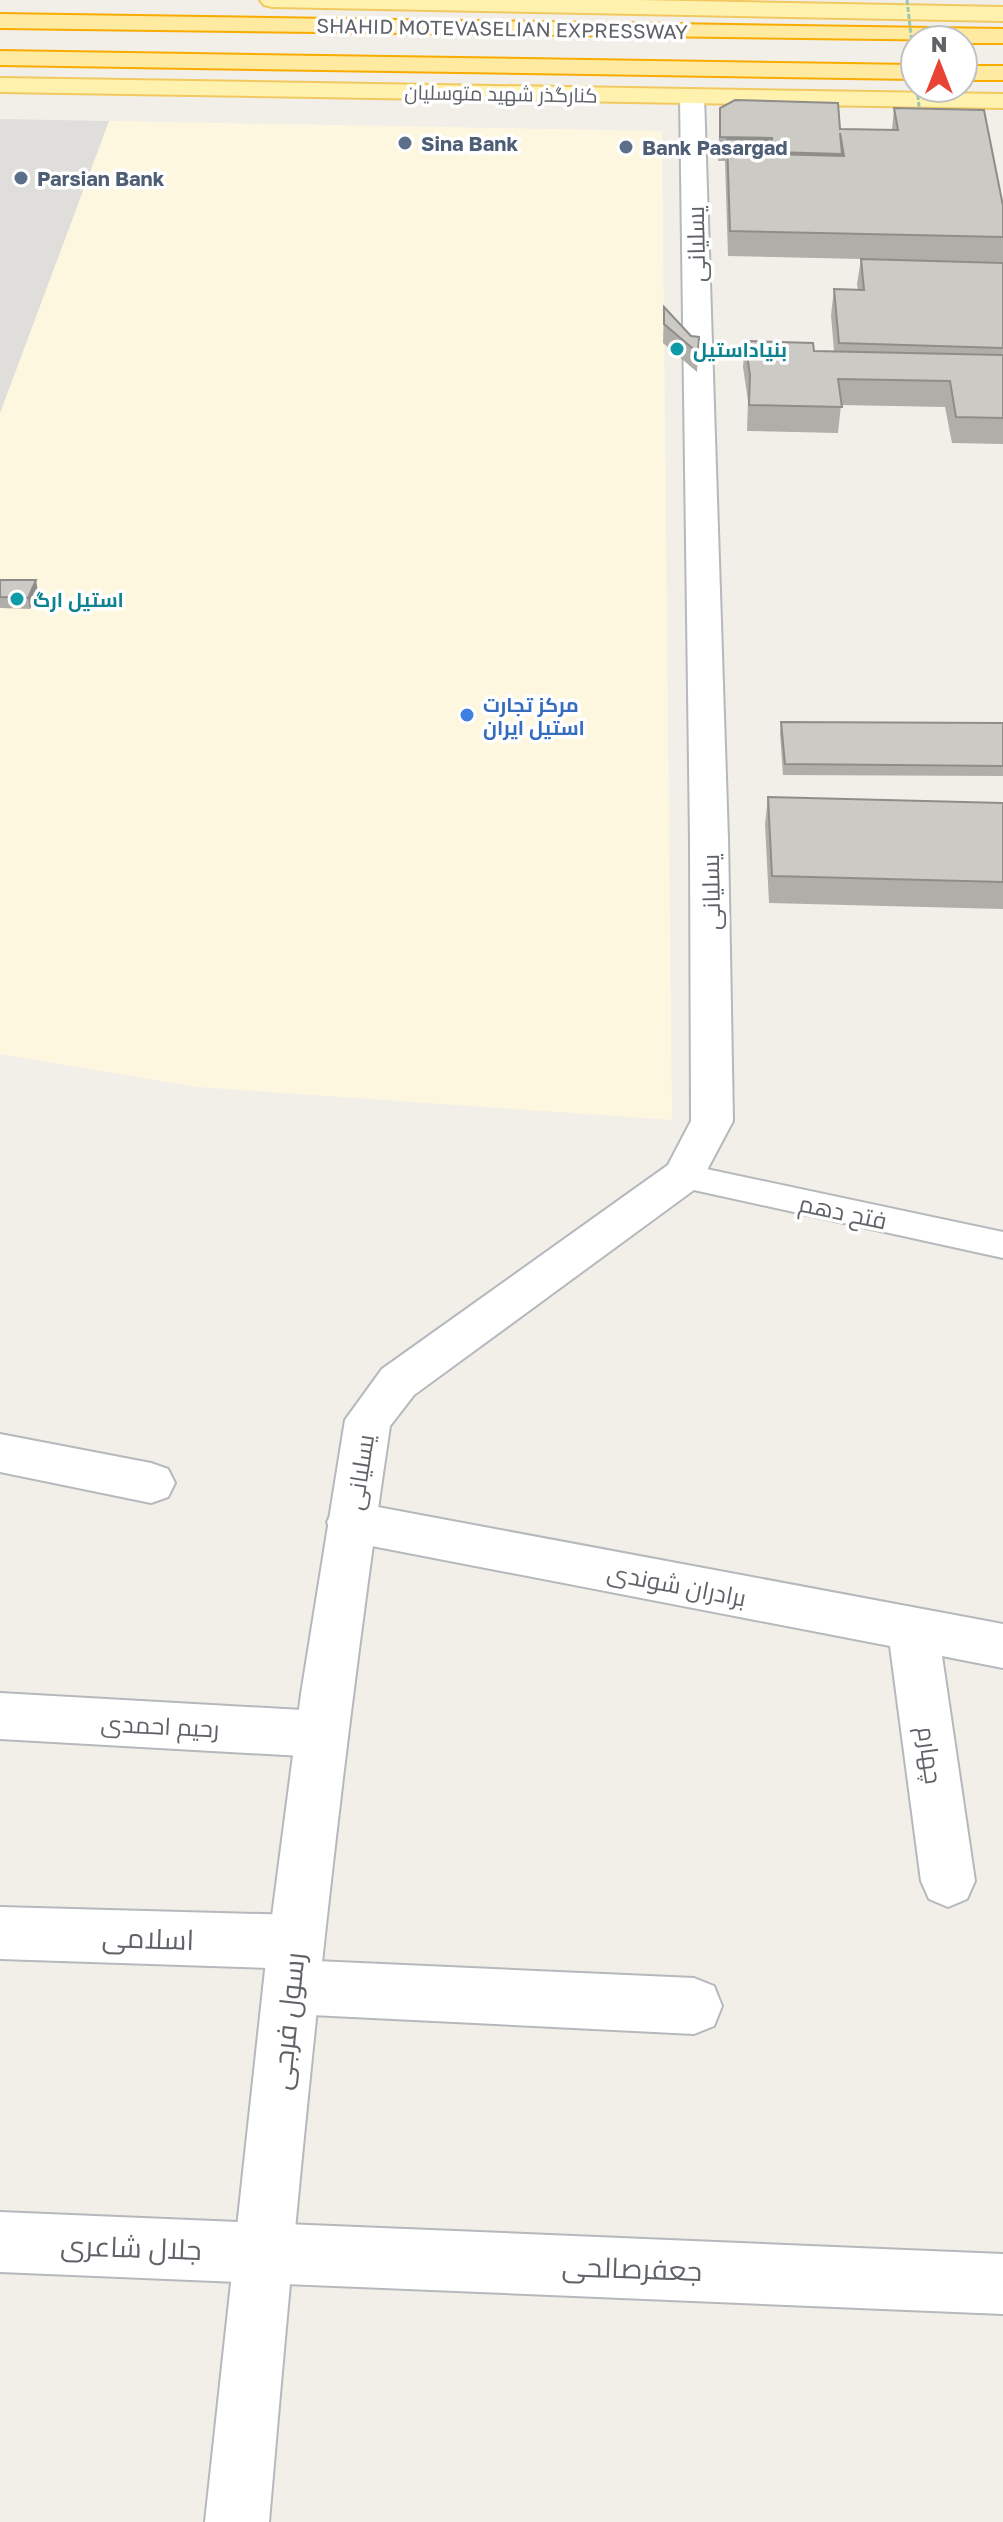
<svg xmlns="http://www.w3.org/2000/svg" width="1003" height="2522" viewBox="0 0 1003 2522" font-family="'Golos Text',Cairo,sans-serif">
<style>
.commercial{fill:#fef7e0}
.industrial{fill:#e0deda}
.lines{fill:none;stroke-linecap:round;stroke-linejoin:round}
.service-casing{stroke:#b5b8bc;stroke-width:4}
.minor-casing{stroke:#b5b8bc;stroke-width:4}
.tertiary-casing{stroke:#b5b8bc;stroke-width:4}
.primary-casing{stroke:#f2c960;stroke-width:4}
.trunk-casing{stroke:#f9ab00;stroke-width:4}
.service{fill:#fff;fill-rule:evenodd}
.minor{fill:#fff;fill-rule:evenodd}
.tertiary{fill:#fff;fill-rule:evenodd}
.primary{fill:#fff2af;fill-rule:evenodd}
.trunk{fill:#feeaa1;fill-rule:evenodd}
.path-bridge{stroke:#9cc7a9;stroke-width:3;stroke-dasharray:5 2;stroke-linecap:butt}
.wall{fill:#afaea9}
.shaded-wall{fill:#8f8d8a}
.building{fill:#cccac5;stroke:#8f8d8a;stroke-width:2}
.service-dot{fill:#5c6f8a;stroke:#fff;stroke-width:3}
.culture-dot{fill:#0f9aa8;stroke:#fff;stroke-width:3}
.shop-dot{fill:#3f7fe0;stroke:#fff;stroke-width:3}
.labels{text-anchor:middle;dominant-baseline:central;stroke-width:7;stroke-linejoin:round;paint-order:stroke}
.far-street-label{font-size:20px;fill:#5f6368;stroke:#fff}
.far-service-label{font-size:20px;font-weight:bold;fill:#4e5e75;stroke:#fff;text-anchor:start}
.far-culture-label{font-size:20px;font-weight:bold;fill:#0d838f;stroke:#fff;text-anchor:start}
.far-shop-label{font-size:20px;font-weight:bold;fill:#366cbe;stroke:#fff;text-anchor:start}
.street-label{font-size:24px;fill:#5f6368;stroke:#fff}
.near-street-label{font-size:28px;fill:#5f6368;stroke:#fff}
</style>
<rect width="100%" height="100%" fill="#f1efe8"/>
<path class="commercial" d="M109,121L662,131L672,1120L197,1087L0,1054V413Z"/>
<path class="industrial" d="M0,119L109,121L0,413Z"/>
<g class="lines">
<defs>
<path id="service" d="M683,1164L1003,1232V1258L671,1185L667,1176L671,1167Z"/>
<path id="minor" d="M0,1434L151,1463L168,1469L175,1483L168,1497L151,1503L0,1472Z
M351,1502L1003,1624V1668L942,1656L975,1881L967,1899L948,1907L929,1899L921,1881L890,1646L351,1542L334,1536L327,1522L334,1508Z
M0,1693L320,1711L338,1717L346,1734L338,1751L320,1757L0,1739Z
M0,1907L296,1915L316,1923L324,1942L316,1961L694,1978L714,1986L722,2006L714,2026L694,2034L291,2014L271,2006L263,1987L271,1968L0,1959Z
M0,2212L1003,2254V2314L0,2272Z"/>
<path id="tertiary" d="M692,89L701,91L704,96L728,839L733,1121L698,1187L414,1395L390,1426C336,1790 300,2155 269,2522H205L265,1970L301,1694L345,1420L382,1369L668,1165L691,1121L690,839L680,96L683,91Z"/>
<path id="primary" d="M260,0H636L1003,7V21L272,7L264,5Z
M0,78L1003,94V108L0,92Z"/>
<path id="trunk" d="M0,14L1003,29V43H963V40L0,28Z
M0,51L915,65V79L0,65Z
M963,66H1003V80H963Z"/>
</defs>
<use href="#service" class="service-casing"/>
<use href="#minor" class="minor-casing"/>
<use href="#tertiary" class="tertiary-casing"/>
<use href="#primary" class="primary-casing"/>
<use href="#trunk" class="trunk-casing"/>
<use href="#service" class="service"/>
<use href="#minor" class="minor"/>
<use href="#tertiary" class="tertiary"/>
<use href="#primary" class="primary"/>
<use href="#trunk" class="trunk"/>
<path class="path-bridge" d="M907,0L915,70
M917,88L920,115"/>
</g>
<path class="wall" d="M720,108L840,129L892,130L894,108L1003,206V444L952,443L945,407L841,405L838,433L747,431L748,401L743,367L745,341L814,351H834L831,315L834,289L858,290L857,284L861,259L728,256L725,161H718Z
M664,307L691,336L699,337L697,372L663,343Z
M0,580L38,591L30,609L0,608Z
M781,722L1003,723V776L783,775L780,733Z
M768,797L1003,803V909L769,903L765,824Z"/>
<path class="shaded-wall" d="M36,580L38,591L30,609L28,598Z"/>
<path class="building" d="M735,100L838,103L840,129L898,130L894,108L984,110L1003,206V237L730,231L727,139L770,140L771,154L844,156L840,133L842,154L773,152L772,138L720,137V108Z
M861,259L1003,263V348L839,343L834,289L864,290Z
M664,307L691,336L699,337L698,353L664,324Z
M745,341L813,343L814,351L1003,355V418L956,417L950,381L838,379L842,407L749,405L750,375Z
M0,580H36L28,598L0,597Z
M781,722L1003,723V766L785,764Z
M768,797L1003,803V882L772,876Z"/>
<g class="service-dot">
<circle cx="405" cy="143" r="8"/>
<circle cx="626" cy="147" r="8"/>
<circle cx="21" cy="178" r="8"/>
</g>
<g class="culture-dot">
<circle cx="677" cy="349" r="8"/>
<circle cx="17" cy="599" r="8"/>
</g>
<circle class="shop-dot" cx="467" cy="715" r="8"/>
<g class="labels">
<g class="far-street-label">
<text transform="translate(502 28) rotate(1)">SHAHID MOTEVASELIAN EXPRESSWAY</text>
<text transform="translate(501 93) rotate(1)">کنارگذر شهید متوسلیان</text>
</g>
<g class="far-service-label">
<text x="421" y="143">Sina Bank</text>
<text x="642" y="147">Bank Pasargad</text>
<text x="37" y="178">Parsian Bank</text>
</g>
<g class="far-culture-label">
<text x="693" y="349">بنیاداستیل</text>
<text x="33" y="599">استیل ارگ</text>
</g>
<g class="far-shop-label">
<text x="483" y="704">مرکز تجارت<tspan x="483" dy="23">استیل ایران</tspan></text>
</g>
<g class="street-label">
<text transform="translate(695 244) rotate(-91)">یسلیانی</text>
<text transform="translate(710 892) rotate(-91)">یسلیانی</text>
<text transform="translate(843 1211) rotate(12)">فتح دهم</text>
<text transform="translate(359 1472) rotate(-81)">یسلیانی</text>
<text transform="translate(677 1584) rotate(11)">برادران شوندی</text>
<text transform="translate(160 1725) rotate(3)">رحیم احمدی</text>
<text transform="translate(931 1755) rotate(82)">چهارم</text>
</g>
<g class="near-street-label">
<text transform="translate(148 1938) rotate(2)">اسلامی</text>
<text transform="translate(287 2021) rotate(-84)">رسول فرجی</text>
<text transform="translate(131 2247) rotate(2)">جلال شاعری</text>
<text transform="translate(632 2268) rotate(2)">جعفرصالحی</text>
</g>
</g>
<g transform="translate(939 64)"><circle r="38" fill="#ffffff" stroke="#bfc1c3" stroke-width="2"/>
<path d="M0-6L14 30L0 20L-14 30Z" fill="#ea4335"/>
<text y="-12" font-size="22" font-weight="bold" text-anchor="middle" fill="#5f6368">N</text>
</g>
</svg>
